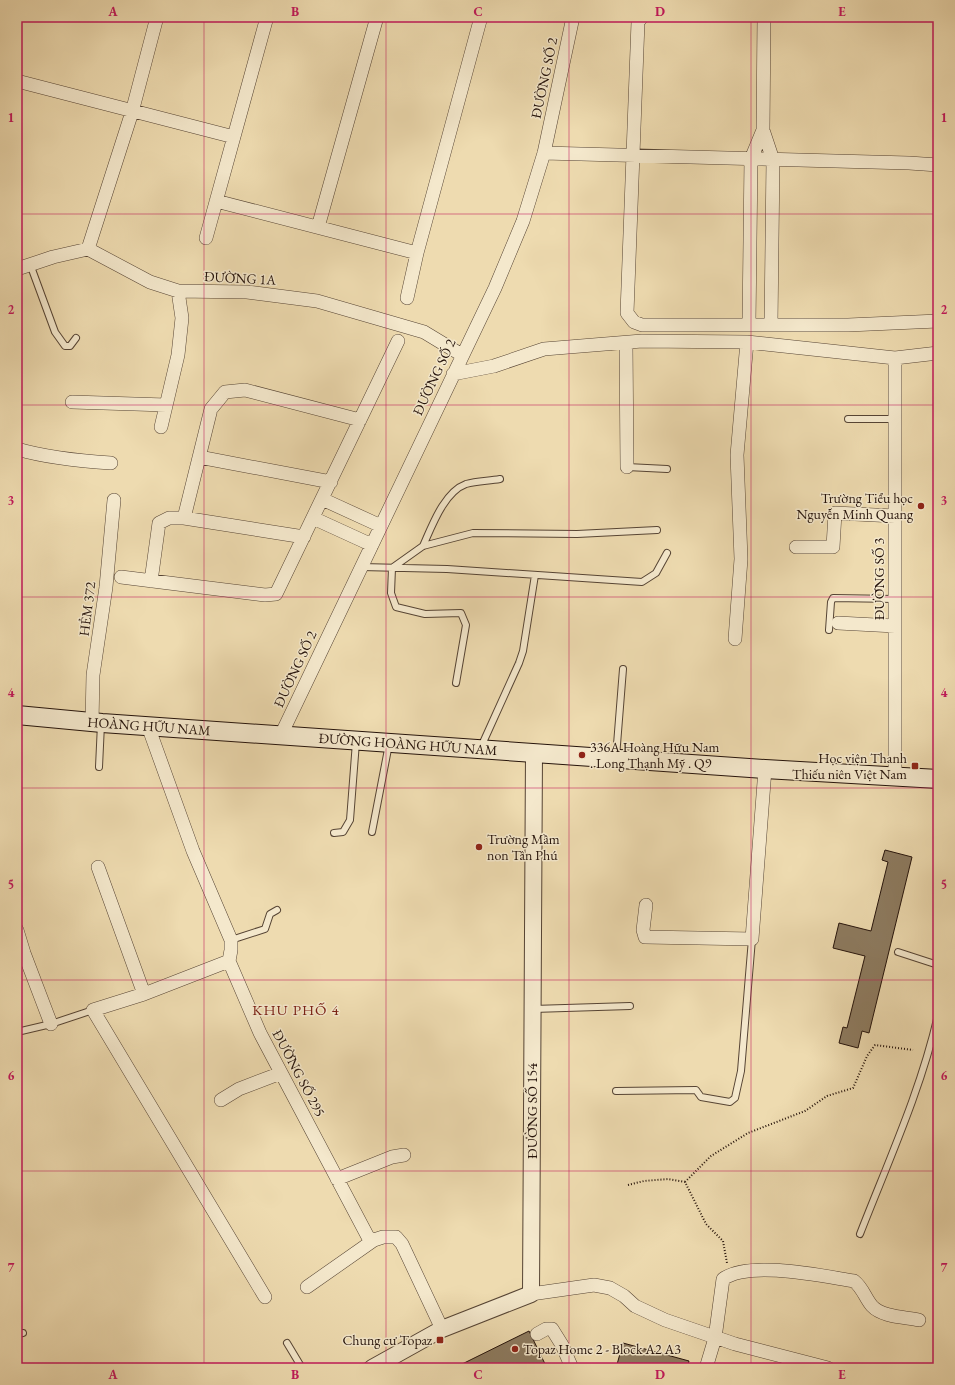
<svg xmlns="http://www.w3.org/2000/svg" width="955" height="1385" viewBox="0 0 955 1385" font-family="'EB Garamond',serif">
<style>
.building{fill:#8d7b60;stroke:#24120a}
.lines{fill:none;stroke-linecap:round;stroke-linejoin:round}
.service-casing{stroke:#564434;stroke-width:8}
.minor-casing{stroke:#564434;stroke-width:14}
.tertiary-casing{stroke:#564434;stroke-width:18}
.secondary-casing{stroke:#24120a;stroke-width:20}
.path{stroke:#24120a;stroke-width:2;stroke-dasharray:1 2;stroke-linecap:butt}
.service{stroke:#f4e8cc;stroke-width:6}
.minor{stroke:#f4e8cc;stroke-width:13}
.tertiary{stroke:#f4e8cc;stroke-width:16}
.secondary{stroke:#f4e8cc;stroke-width:18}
.grid{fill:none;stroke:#c2185b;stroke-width:1;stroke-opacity:0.55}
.poi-dot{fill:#8f2418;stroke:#f4e8cc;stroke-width:1.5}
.labels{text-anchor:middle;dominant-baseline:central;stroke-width:3;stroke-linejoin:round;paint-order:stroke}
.street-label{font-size:14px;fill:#24120a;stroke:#f4e8cc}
.poi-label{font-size:14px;fill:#24120a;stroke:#f4e8cc;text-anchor:end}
.neighbourhood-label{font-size:15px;letter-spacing:1px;fill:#7a1f14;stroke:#f4e8cc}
.neatline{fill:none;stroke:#c2185b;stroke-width:1.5}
.grid-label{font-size:13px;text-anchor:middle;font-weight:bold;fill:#c2185b}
</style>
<rect width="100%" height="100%" fill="#eedbb0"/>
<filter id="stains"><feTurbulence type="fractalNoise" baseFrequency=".005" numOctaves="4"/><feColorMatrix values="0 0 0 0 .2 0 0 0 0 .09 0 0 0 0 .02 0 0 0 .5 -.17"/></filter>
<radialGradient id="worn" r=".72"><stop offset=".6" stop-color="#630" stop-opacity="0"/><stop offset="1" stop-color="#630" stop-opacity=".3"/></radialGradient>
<path class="building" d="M885,850L912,857L869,1033L862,1031L858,1048L839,1043L843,1027L847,1028L865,956L833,948L839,923L871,931L888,862L882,860Z
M529,1331L547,1368H454Z
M623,1343L689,1361L687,1368H616Z"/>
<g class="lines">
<defs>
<path id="service" d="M30,264L55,332L65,346H70L76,338
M848,419H895
M627,467L667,469
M423,546C432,526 444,492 466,484C477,481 489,481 500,479
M361,567L447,569L642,582L656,573L667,553
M829,630L831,602L833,598L895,599
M456,683L466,625L461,613L425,614L396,607L391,593L392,568L423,546L473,533L577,534L657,530
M481,747L519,663L523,651L535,575
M616,757L623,669
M99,767L101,724
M372,832L389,744
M334,833L343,832L350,820L356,742
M231,940L265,929L270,914L277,910
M898,952L938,965
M533,1009L630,1006
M17,1032L51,1024L93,1010
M616,1091L696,1090L701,1097L730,1102L735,1098L741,1071L752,939
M860,1234C888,1162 921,1090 938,1015
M17,1334L23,1333
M287,1343L302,1368
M786,1368L789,1358"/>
<path id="minor" d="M642,17L638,22L627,313L634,322L642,325H848L938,321
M764,17L763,130L773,160L771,325
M17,81L234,137
M544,153L909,163L938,165
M216,201L417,253
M318,227L377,17
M206,238L267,17
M88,249L132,112L157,17
M17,269L53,257L88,249L150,282L178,291L247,292L317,301L424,332L462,355
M407,298L417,253L481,17
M749,324L751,159L763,130
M626,343L627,467
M453,374L494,366L544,349L642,341L747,342L895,358L938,353
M72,402L166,405
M161,427L178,355L182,318L178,291
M17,449C48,458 79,461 111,463
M199,457L331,482
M322,499L381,526
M184,518L211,409L225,392L245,390L360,420
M313,518L372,545
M796,547H833L835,513L895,516
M121,577L265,595L276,594L398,341
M151,581L159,523L169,518H184L304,537
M838,623L895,626
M735,639L741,559L737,455L747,342
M92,722L93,675L106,587L114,500
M148,726L193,851L231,940V950L229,961L260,1033L368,1237L374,1240L383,1237H396L402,1244L442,1329
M281,735L495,288L523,221L544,153L573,17
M895,776V358
M98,867L144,994
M646,905L643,930L645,937L752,939L765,769
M17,930L24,953L51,1024
M229,961L144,994L93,1010L265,1297
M221,1100L239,1089L281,1073
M337,1179L392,1157L404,1155
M307,1287L374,1240
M531,1294L594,1285L610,1288L624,1296L635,1306L665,1320L735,1344L828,1368
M537,1334L546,1329H552L562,1345L572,1368
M706,1368L715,1338L723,1279C750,1260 822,1276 854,1281C863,1288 865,1298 872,1306C882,1317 905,1317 919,1320"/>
<path id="tertiary" d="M372,1368L442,1329L531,1294L534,753"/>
<path id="secondary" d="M17,715L102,723L765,769L938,779"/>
</defs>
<use href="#service" class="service-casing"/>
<use href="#minor" class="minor-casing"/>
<use href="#tertiary" class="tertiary-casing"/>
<use href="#secondary" class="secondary-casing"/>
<path class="path" d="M685,1182L711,1156L748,1133L805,1111L827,1096L853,1088L867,1056L875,1045L913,1050
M628,1185L644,1181L668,1179L685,1182L706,1224L723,1241L727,1263"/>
<use href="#service" class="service"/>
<use href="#minor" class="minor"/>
<use href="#tertiary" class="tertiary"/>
<use href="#secondary" class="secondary"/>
</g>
<path class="grid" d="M204,17V1368M386,17V1368M569,17V1368M751,17V1368M17,214H938M17,405H938M17,597H938M17,788H938M17,980H938M17,1171H938"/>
<g class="poi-dot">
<circle cx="921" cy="506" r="4"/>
<circle cx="582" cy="755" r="4"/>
<rect x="911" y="762" width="8" height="8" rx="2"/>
<circle cx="479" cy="847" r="4"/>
<rect x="436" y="1336" width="8" height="8" rx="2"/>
<circle cx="515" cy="1349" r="4"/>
</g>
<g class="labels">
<g class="street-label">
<text transform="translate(544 78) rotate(-78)">ĐƯỜNG SỐ 2</text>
<text transform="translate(240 278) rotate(3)">ĐƯỜNG 1A</text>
<text transform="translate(434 377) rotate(-65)">ĐƯỜNG SỐ 2</text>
<text transform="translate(879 579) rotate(-90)">ĐƯỜNG SỐ 3</text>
<text transform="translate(87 609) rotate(-83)">HẺM 372</text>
<text transform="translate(295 669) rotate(-65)">ĐƯỜNG SỐ 2</text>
<text transform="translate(149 726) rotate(4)">HOÀNG HỮU NAM</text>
<text transform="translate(408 744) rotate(4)">ĐƯỜNG HOÀNG HỮU NAM</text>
<text transform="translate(299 1073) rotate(62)">ĐƯỜNG SỐ 295</text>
<text transform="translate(532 1111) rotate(-90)">ĐƯỜNG SỐ 154</text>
</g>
<g class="poi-label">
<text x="913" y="498">Trường Tiểu học<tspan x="913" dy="16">Nguyễn Minh Quang</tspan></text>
<text x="590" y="747" text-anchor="start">336A Hoàng Hữu Nam<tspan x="590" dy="16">. Long Thạnh Mỹ . Q9</tspan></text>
<text x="907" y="758">Học viện Thanh<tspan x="907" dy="16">Thiếu niên Việt Nam</tspan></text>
<text x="487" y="839" text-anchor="start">Trường Mầm<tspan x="487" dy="16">non Tân Phú</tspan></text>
<text x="432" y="1340">Chung cư Topaz</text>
<text x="523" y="1349" text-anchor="start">Topaz Home 2 - Block A2 A3</text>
</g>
<g class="neighbourhood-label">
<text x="296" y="1009">KHU PHỐ 4</text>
</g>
</g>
<rect width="955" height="1385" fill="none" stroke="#eedbb0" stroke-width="44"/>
<rect x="22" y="22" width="911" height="1341" class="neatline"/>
<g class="grid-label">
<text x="113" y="16">A</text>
<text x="295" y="16">B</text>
<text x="478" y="16">C</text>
<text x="660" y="16">D</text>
<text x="842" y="16">E</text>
<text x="11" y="122">1</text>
<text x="944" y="122">1</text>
<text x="11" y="314">2</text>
<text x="944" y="314">2</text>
<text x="11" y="505">3</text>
<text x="944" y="505">3</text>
<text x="11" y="697">4</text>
<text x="944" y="697">4</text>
<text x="11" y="889">5</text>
<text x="944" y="889">5</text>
<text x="11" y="1080">6</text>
<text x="944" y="1080">6</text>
<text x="11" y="1272">7</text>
<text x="944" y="1272">7</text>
<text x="113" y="1379">A</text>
<text x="295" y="1379">B</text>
<text x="478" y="1379">C</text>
<text x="660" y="1379">D</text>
<text x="842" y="1379">E</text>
</g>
<rect width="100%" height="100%" filter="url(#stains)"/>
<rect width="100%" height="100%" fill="url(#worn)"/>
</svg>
